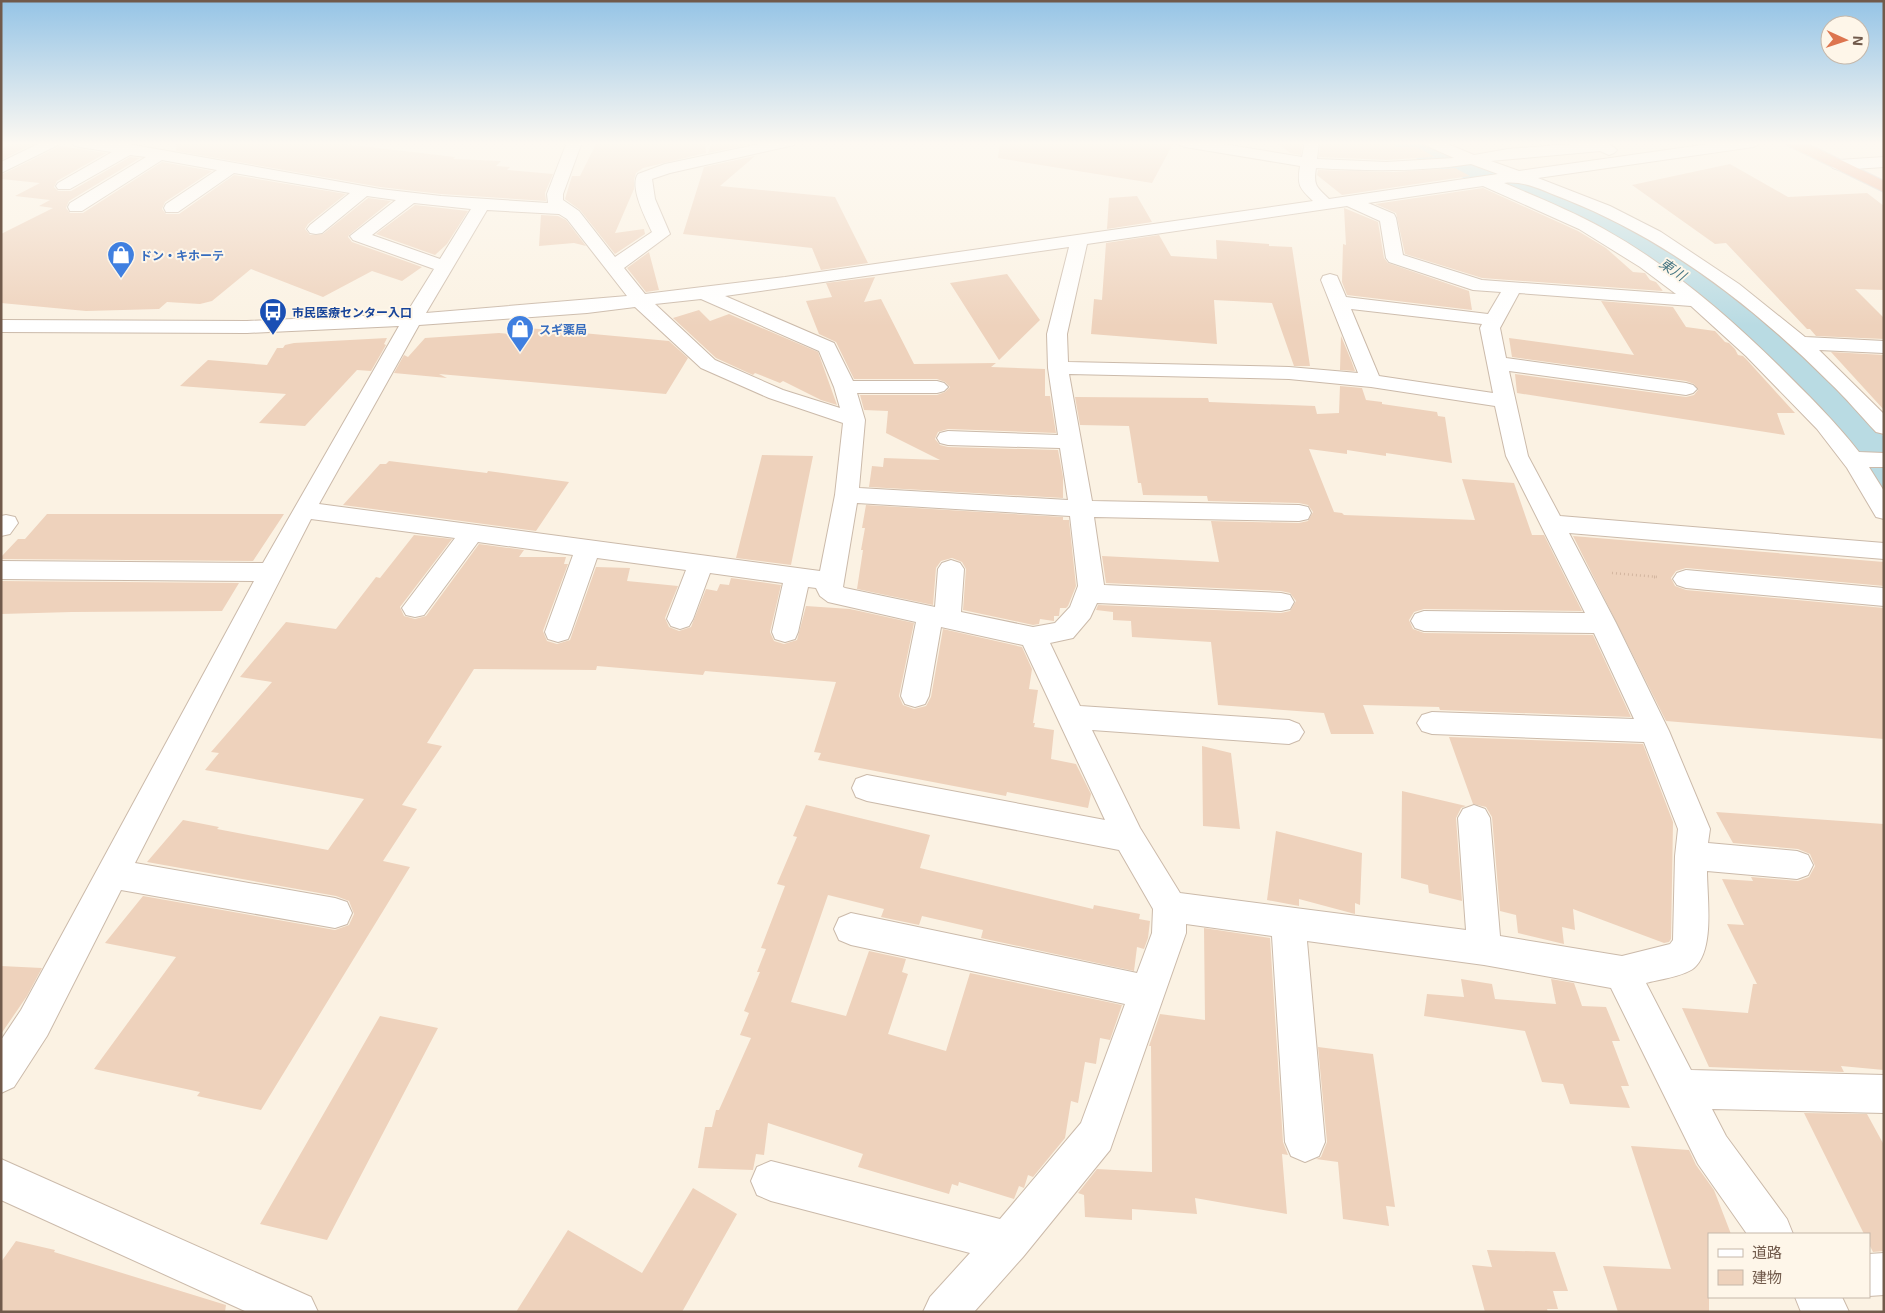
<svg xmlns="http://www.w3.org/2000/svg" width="1885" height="1313" viewBox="0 0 1885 1313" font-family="'Exo 2','Noto Sans JP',sans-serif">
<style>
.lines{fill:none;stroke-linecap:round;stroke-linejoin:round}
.river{fill:#b9dbe3;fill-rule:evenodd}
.building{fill:#eed2bc}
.minor-casing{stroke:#cbbaaa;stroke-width:2}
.highway-casing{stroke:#d7d1cd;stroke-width:2}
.path-far1{stroke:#d3b6a0;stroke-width:2.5;stroke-dasharray:1 3;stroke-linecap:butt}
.path{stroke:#d3b6a0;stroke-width:3;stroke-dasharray:1 4;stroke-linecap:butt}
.minor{fill:#fff;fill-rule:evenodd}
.highway{fill:#f1b79d;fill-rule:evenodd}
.labels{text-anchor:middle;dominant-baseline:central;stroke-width:4;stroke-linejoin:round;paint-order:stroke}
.far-shop-label{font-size:12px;font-weight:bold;fill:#366cbe;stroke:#fef6e9;text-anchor:start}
.far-transit-label{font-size:12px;font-weight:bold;fill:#164399;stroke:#fef6e9;text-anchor:start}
.far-water-label{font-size:14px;font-style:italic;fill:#467683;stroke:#fef6e9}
</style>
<rect width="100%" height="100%" fill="#fbf2e3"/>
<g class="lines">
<path class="river" d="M1391,142H1440L1602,208L1687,257L1752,304L1808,353L1862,411L1884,437V490L1865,485L1826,433L1774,373L1720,324L1657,275L1574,224L1396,150Z"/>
</g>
<path class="building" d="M15,142L35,143L1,160V149Z
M177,142H327L455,157L453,159L501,161L496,166L510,167L507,170L553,174L545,193L546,201L441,194L380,187L176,151Z
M603,142H705L706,153L643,168L636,173L634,180V189L615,233L644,229L645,234L615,254L580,210L565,199L572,176H580L596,144H601Z
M712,142H761L708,153Z
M1000,142H1174L1152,183L998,158Z
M1276,142H1303L1301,155L1290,153Z
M1321,142H1393L1396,147H1417L1435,157L1386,160L1319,157Z
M60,146L106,153L57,181L54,187L58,191H71L130,157L140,158L69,201L66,208L70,213H83L162,162L212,171L165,202L162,209L166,214H179L234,175L346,194L308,224L305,229L310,235L323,234L368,198L391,201L349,235L348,237L352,242L422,267L402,281L372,271L323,297L251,269L212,301L200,304L167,302L159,309L86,311L1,303V234L53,208L39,206L50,200L15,196L40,183L1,179V175Z
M755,156L720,186L835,197L868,263L821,270L812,248L683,234L704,167Z
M1730,164L1788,197L1867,193L1884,206V290L1855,289L1884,318V339L1816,336L1810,329H1807L1726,243L1715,244L1632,185Z
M1455,168L1470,176L1342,195L1317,175L1318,170L1394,172Z
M1483,188L1578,231L1606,248L1633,272L1645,273L1650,280L1656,282L1663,291L1482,278L1405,254L1396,213L1375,204Z
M1137,196L1152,222L1107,229L1109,198Z
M415,205L468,211L447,244L435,255L376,234Z
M1344,208L1378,222L1384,258L1388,263L1469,291L1472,310L1347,295L1342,282L1343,244L1346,245Z
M541,215L558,216L566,220L586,246L574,243L539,246Z
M1159,235L1171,256L1217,259L1216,240L1269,244V246L1292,247L1310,366H1294L1272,303L1214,300L1217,344L1091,334L1094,299L1102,300L1106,243Z
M649,252L659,290L646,292L627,268Z
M1007,274L1040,320L999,360L950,283Z
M875,277L864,302L881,299L914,364L996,363L991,367L1045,369V396H1050L1056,433L948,429L938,432L935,439L940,445L948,447L1058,450L1063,477V498L869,487L872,466L883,467L884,458L940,460L886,433L888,411L864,410L860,395H937L945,392L950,387L945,382L937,379H854L836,342L819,334L806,301L832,297L826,283Z
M1601,301L1673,307L1686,327L1715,331L1725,342L1729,343L1735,349L1738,355L1743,356L1747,360L1795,413H1777L1785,435L1517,393L1515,374L1686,397L1694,395L1698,390L1694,384L1686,381L1512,357L1509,338L1634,355Z
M699,310L710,321L729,314L818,352L837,405L821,400L783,381L780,383L755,373L753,375L716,358L673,318Z
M528,328L669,341L688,358L666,394L439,374L447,378L394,373L404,355L408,357L425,338L499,333L522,335Z
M1341,336L1351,360L1355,371L1340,370Z
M387,338L384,344L386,345L371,371L357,370L305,426L259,423L286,394L180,386L208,360L267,365L277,348H283L285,345L294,343Z
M1831,352L1884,355V410Z
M1340,386L1362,388L1366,400L1382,402V404L1437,412L1438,416L1445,417L1452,463L1386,453V456L1347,450V454L1309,449L1334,512L1342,513L1344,515L1475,520L1462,479L1514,483L1532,535H1544L1582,611L1424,609L1414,612L1409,620L1413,629L1424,633L1593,635L1631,717L1440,710L1439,707L1363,705L1374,734H1331L1324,713L1218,705L1211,642L1132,637L1131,621L1113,620V612L1096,610L1098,605L1281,613L1290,611L1296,601L1290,593L1281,591L1106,583L1102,556L1219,562L1211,521L1299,523L1308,521L1313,512L1308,505L1299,503L1208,501L1207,496L1143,495L1141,483H1138L1129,426L1080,425L1075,397L1208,398L1209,402L1315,406L1317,414L1339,413Z
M762,455L813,456L791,565L736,558Z
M389,461L487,473L488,471L569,482L536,531L343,505L380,464H386Z
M866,505L1063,517V520H1069L1076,586L1068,606L1066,608H1060L1059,616H1054V621L1040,619L1039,624L1033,625L963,610L966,569L962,562L952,558L941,561L936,568L933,605L857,589L863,550H861L865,528H862Z
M47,514H284L253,561L1,559V557L18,539H25Z
M414,535L452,539L400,607L404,616L415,619L426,616L479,544L524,550L519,557H566L564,564H568L543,631L547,641L557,644L570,640L596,567L630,568L627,581L678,586L665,618L669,627L679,631L691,627L706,589L717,591L720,584L729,585L731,578L781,585L770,632L774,641L784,644L797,640L806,606L850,609L914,623L899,696L903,705L914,709L926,706L931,697L943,629L1022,647L1032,669L1029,689L1038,690L1033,723H1035L1034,727L1054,730L1051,759L1076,764L1091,794L1088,808L1007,792L1006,796L818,760L821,753L814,752L836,682L705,671L703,675L597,666L596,670L474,669L427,743L442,746L402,805L417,809L383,861L410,867L261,1110L197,1096L200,1092L94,1069L176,957L105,943L143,896L335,930L349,925L354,914L349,901L336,896L147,862L183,820L219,827L217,829L328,850L364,799L205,770L219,753L211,752L272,682L240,677L286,622L336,629L376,577L380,578Z
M1573,536L1884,562V586L1686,568L1676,571L1671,578L1675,586L1686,590L1884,608V739L1666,721Z
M1,581L239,583L222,611L72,612L1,614Z
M1449,737L1643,744L1673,822L1671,939L1669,942L1664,943L1573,909L1575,930L1562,927L1564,944L1518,933L1516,915L1500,911L1492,817L1486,807L1473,804Z
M1202,746L1231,753L1240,829L1203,826Z
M1402,791L1466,806L1461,808L1456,818L1462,901L1429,893L1428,885L1401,878Z
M806,805L930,835L920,868L1093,909L1094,905L1140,914L1139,919L1150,921L1148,938L1144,949L1137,947L1134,971L981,938L983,930L922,916L919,925L881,917L884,909L828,895L791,1002L846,1016L869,951L906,959L902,972L908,974L888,1034L946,1051L970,973L1122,1005L1110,1040L1100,1038L1096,1064L1085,1062L1078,1103L1071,1101L1065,1138L1033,1177L1028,1175L1024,1188L1019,1186L1014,1199L959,1182L958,1186L952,1184L949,1194L858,1167L863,1154L768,1123L764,1155L756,1154L753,1170L698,1168L705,1127H712L716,1110H719L751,1038L740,1035L749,1013L744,1011L760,972H757L766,949L761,948L785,886L777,884L797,837L793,836Z
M1716,812L1884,824V1070L1841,1066L1844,1072L1709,1067L1682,1008L1748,1013L1753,984H1757L1727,924L1744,925L1722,879L1753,881L1751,877L1798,881L1809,877L1815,866L1810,854L1798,849L1733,843Z
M1276,831L1362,853L1360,905L1355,903V914L1299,899V906L1267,900Z
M1204,928L1270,938L1283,1142L1288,1155L1282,1154L1287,1214L1195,1198L1197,1214L1132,1209V1220L1085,1217L1084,1195L1078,1193L1097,1169L1152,1172L1151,1046H1149L1160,1014L1205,1020Z
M1,966L42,968L27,996L1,1034Z
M1461,979L1492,984L1495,999L1556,1004L1551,979L1574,983L1582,1006L1606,1007L1620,1041H1612L1629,1086H1621L1630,1108L1570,1104L1563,1084L1542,1082L1525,1031L1424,1016L1427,994L1464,997Z
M380,1016L438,1028L327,1240L260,1224Z
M1318,1047L1373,1054L1395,1207L1386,1206L1389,1226L1343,1219L1338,1162L1316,1159L1321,1157L1327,1142Z
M1804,1113L1867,1114L1884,1145V1251L1873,1252L1869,1244V1234H1864Z
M1631,1146L1689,1150L1696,1165L1714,1190L1731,1234H1709V1312H1618L1603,1266L1671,1269Z
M693,1188L737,1214L682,1312H516L568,1230L642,1273Z
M16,1241L55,1250L54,1252L226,1305L225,1312H1V1262Z
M1487,1250L1555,1252L1568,1291H1553L1558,1309H1547L1548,1312H1485L1472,1265L1492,1267Z"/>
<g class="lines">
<defs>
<path id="minor" d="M42,142H61L58,145L1,173V162Z
M71,142H107L128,144L380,189L441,196L548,203L547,194L567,142H582L563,194V200L579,211L615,257L652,232C646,219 629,187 638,174L665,164L769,142H796L794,145L670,173L652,179L655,199L670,234L624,268L645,294L785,277L1313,201C1299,188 1297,185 1300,166L1185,147L1180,145L1178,142H1211L1302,157L1305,142H1319L1317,159L1386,162L1454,158L1425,145L1423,142H1443L1474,155L1508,149L1598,142L1608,143L1617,150L1614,153L1609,155L1600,151L1491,161L1519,171L1723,142H1760L1758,145L1753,147L1538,178L1610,206L1661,232L1739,284L1805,337L1884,341V353L1819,350L1884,414V434L1876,432C1860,415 1846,398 1829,382C1753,306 1666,239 1565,199C1545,192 1525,180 1504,183C1537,197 1572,211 1604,229C1670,266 1725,313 1779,366C1807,394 1835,421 1859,452L1884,453V467H1869L1884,491V519L1876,517L1847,468L1817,429L1746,356L1691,306L1519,293L1500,328L1506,358L1686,383L1693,385L1697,389L1693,393L1686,395L1509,371L1528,456L1560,516L1884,543V559L1569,533L1616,623L1669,731L1710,829L1708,843L1797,851L1808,855L1813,865L1808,875L1797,879L1707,871C1707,898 1715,950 1694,968C1685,976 1657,980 1646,983L1691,1070L1884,1075V1113L1712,1109L1726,1136L1787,1219L1793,1234H1747L1698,1164L1611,988L1484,965L1307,941L1325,1142L1319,1156L1305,1162L1291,1156L1285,1142L1272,936L1186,924V933L1110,1150L1023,1257L974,1312H923L930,1297L970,1253L771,1201L757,1195L751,1181L757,1167L771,1161L1000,1219L1081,1123L1125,1004L851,945L839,940L834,929L839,918L851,913L1137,973L1152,933L1153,909L1119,850L867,801L856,797L852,788L856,779L867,775L1105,820L1023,645L941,627L929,696L925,704L915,707L905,704L901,696L916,622L828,602L820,596L816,588L808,587L798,632L795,639L785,642L775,639L772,632L783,583L710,573L693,619L689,626L680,629L671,626L667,619L686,570L597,558L571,632L568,639L558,642L548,639L545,632L573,555L478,542L424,615L415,617L406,615L402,608L455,538L311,519L135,863L335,898L347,902L352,913L347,924L335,928L121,890L47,1036L14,1087L1,1093V1040L21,1010L254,581L1,579V561L263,563L399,326L247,333L1,332V320L247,321L406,314L434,269L353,240L350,236L396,200L367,196L322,233L316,234L310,233L307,229L310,225L350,193L234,173L178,212H166L164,208L166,204L217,170L162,160L82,211H70L68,207L70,203L146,157L130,155L70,189H58L56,186L58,183L112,152L79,147L74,145ZM1471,164L1498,174L1329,199C1317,187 1313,186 1316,168C1368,171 1419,172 1471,164ZM1483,186L1579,229L1640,267L1676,294L1482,280L1403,255L1396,218L1394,214L1368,203ZM414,203L471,209L440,259L372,235ZM1347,206L1380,221L1386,258L1389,262L1473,290L1501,292L1488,314L1346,297L1337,276L1330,274L1323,276L1321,280L1358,373L1289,367L1068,362L1067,334L1087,244ZM487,210L559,214L567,219L627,296L426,313ZM1069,247L1047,334L1048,368L1058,435L948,431L940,433L937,438L940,443L948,445L1060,448L1068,500L859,488L865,420L857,393H937L944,391L948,387L944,383L937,381H853L834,343L725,296ZM701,299L819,351L834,387L840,408L783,390L715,360L655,304ZM635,307L701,368L769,398L843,423L835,495L820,571L319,504L419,325L587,313ZM1351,309L1482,324L1480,328L1493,393L1379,376ZM1069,374L1289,379L1371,387L1495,406L1506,456L1585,613L1424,611L1415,614L1411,621L1415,628L1424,631L1594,633L1634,719L1432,712L1422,715L1417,723L1422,731L1432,734L1644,742L1678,829L1675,856L1673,940L1670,944L1622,956L1500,936L1490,818L1485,809L1474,805L1463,809L1458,818L1466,930L1180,893L1140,828L1092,730L1289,744L1299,740L1304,732L1299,724L1289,720L1080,706L1050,643L1073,638L1090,618L1097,603L1281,611L1290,609L1294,602L1290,595L1281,593L1104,585L1094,517L1299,521L1308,519L1311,513L1308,507L1299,505L1092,501ZM857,503L1070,516L1078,586L1070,607L1055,623L1033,627L961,612L964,569L960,563L951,560L942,563L938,569L935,607L845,588L843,587Z
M1884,157V167L1839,170L1833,168L1831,165L1833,162L1839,160Z
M6,515L15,517L18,523L10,534L1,536V516Z
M1686,570L1884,588V606L1686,588L1677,585L1673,579L1677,573Z
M1,1159L311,1297L318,1312H247L1,1200Z
M1884,1253V1295L1869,1296V1254Z
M1795,1297H1842L1849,1312H1801Z"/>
<path id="highway" d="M1784,142H1804L1884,181V192L1787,145Z"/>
</defs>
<use href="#minor" class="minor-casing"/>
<use href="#highway" class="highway-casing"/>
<path class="path-far1" d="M1612,573L1658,577"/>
<path class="path" d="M1654,577H1658"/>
<use href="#minor" class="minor"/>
<use href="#highway" class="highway"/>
</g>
<linearGradient id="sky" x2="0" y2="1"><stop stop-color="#95c4e6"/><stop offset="0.44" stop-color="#fdf9f2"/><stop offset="1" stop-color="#fdf9f2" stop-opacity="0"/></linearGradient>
<rect width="1885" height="326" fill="url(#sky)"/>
<defs>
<symbol id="shop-pin" viewBox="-11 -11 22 30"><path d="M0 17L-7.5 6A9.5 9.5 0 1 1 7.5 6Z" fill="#3f7fe0" stroke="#fef6e9"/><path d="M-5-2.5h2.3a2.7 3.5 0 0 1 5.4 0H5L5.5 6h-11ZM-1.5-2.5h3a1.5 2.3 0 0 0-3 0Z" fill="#fff"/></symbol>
<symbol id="bus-pin" viewBox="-11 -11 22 30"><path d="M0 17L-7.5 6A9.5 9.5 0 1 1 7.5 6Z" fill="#1a4fb4" stroke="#fef6e9"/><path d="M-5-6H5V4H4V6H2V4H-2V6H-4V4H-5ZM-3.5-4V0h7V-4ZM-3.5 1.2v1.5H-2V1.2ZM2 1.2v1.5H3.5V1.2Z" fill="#fff"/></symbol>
</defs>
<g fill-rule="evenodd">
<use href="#shop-pin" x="105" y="239" width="32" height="43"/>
<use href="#bus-pin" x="257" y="296" width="32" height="43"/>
<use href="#shop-pin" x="504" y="313" width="32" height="43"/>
</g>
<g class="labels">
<g class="far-shop-label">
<text x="140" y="255">ドン・キホーテ</text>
<text x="539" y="329">スギ薬局</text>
</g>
<g class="far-transit-label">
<text x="292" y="312">市民医療センター入口</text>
</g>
<g class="far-water-label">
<text transform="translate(1673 269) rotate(34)">東川</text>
</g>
</g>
<rect width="1885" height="1313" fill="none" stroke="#715a4b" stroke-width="5"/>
<rect x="1708" y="1233" width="162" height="65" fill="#fef6e9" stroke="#c6b8aa"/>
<rect x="1718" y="1249" width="25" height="8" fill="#ffffff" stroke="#c6b8aa"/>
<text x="1752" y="1258" font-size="15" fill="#715a4b">道路</text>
<rect x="1718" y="1270" width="25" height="15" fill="#eed2bc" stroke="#c6b8aa"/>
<text x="1752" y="1283" font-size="15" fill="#715a4b">建物</text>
<g transform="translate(1845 40) rotate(93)"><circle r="24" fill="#fef6e9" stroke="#c6b8aa"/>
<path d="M0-4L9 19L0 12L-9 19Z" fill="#dd754f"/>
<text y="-8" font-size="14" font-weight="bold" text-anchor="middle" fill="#715a4b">N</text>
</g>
</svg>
